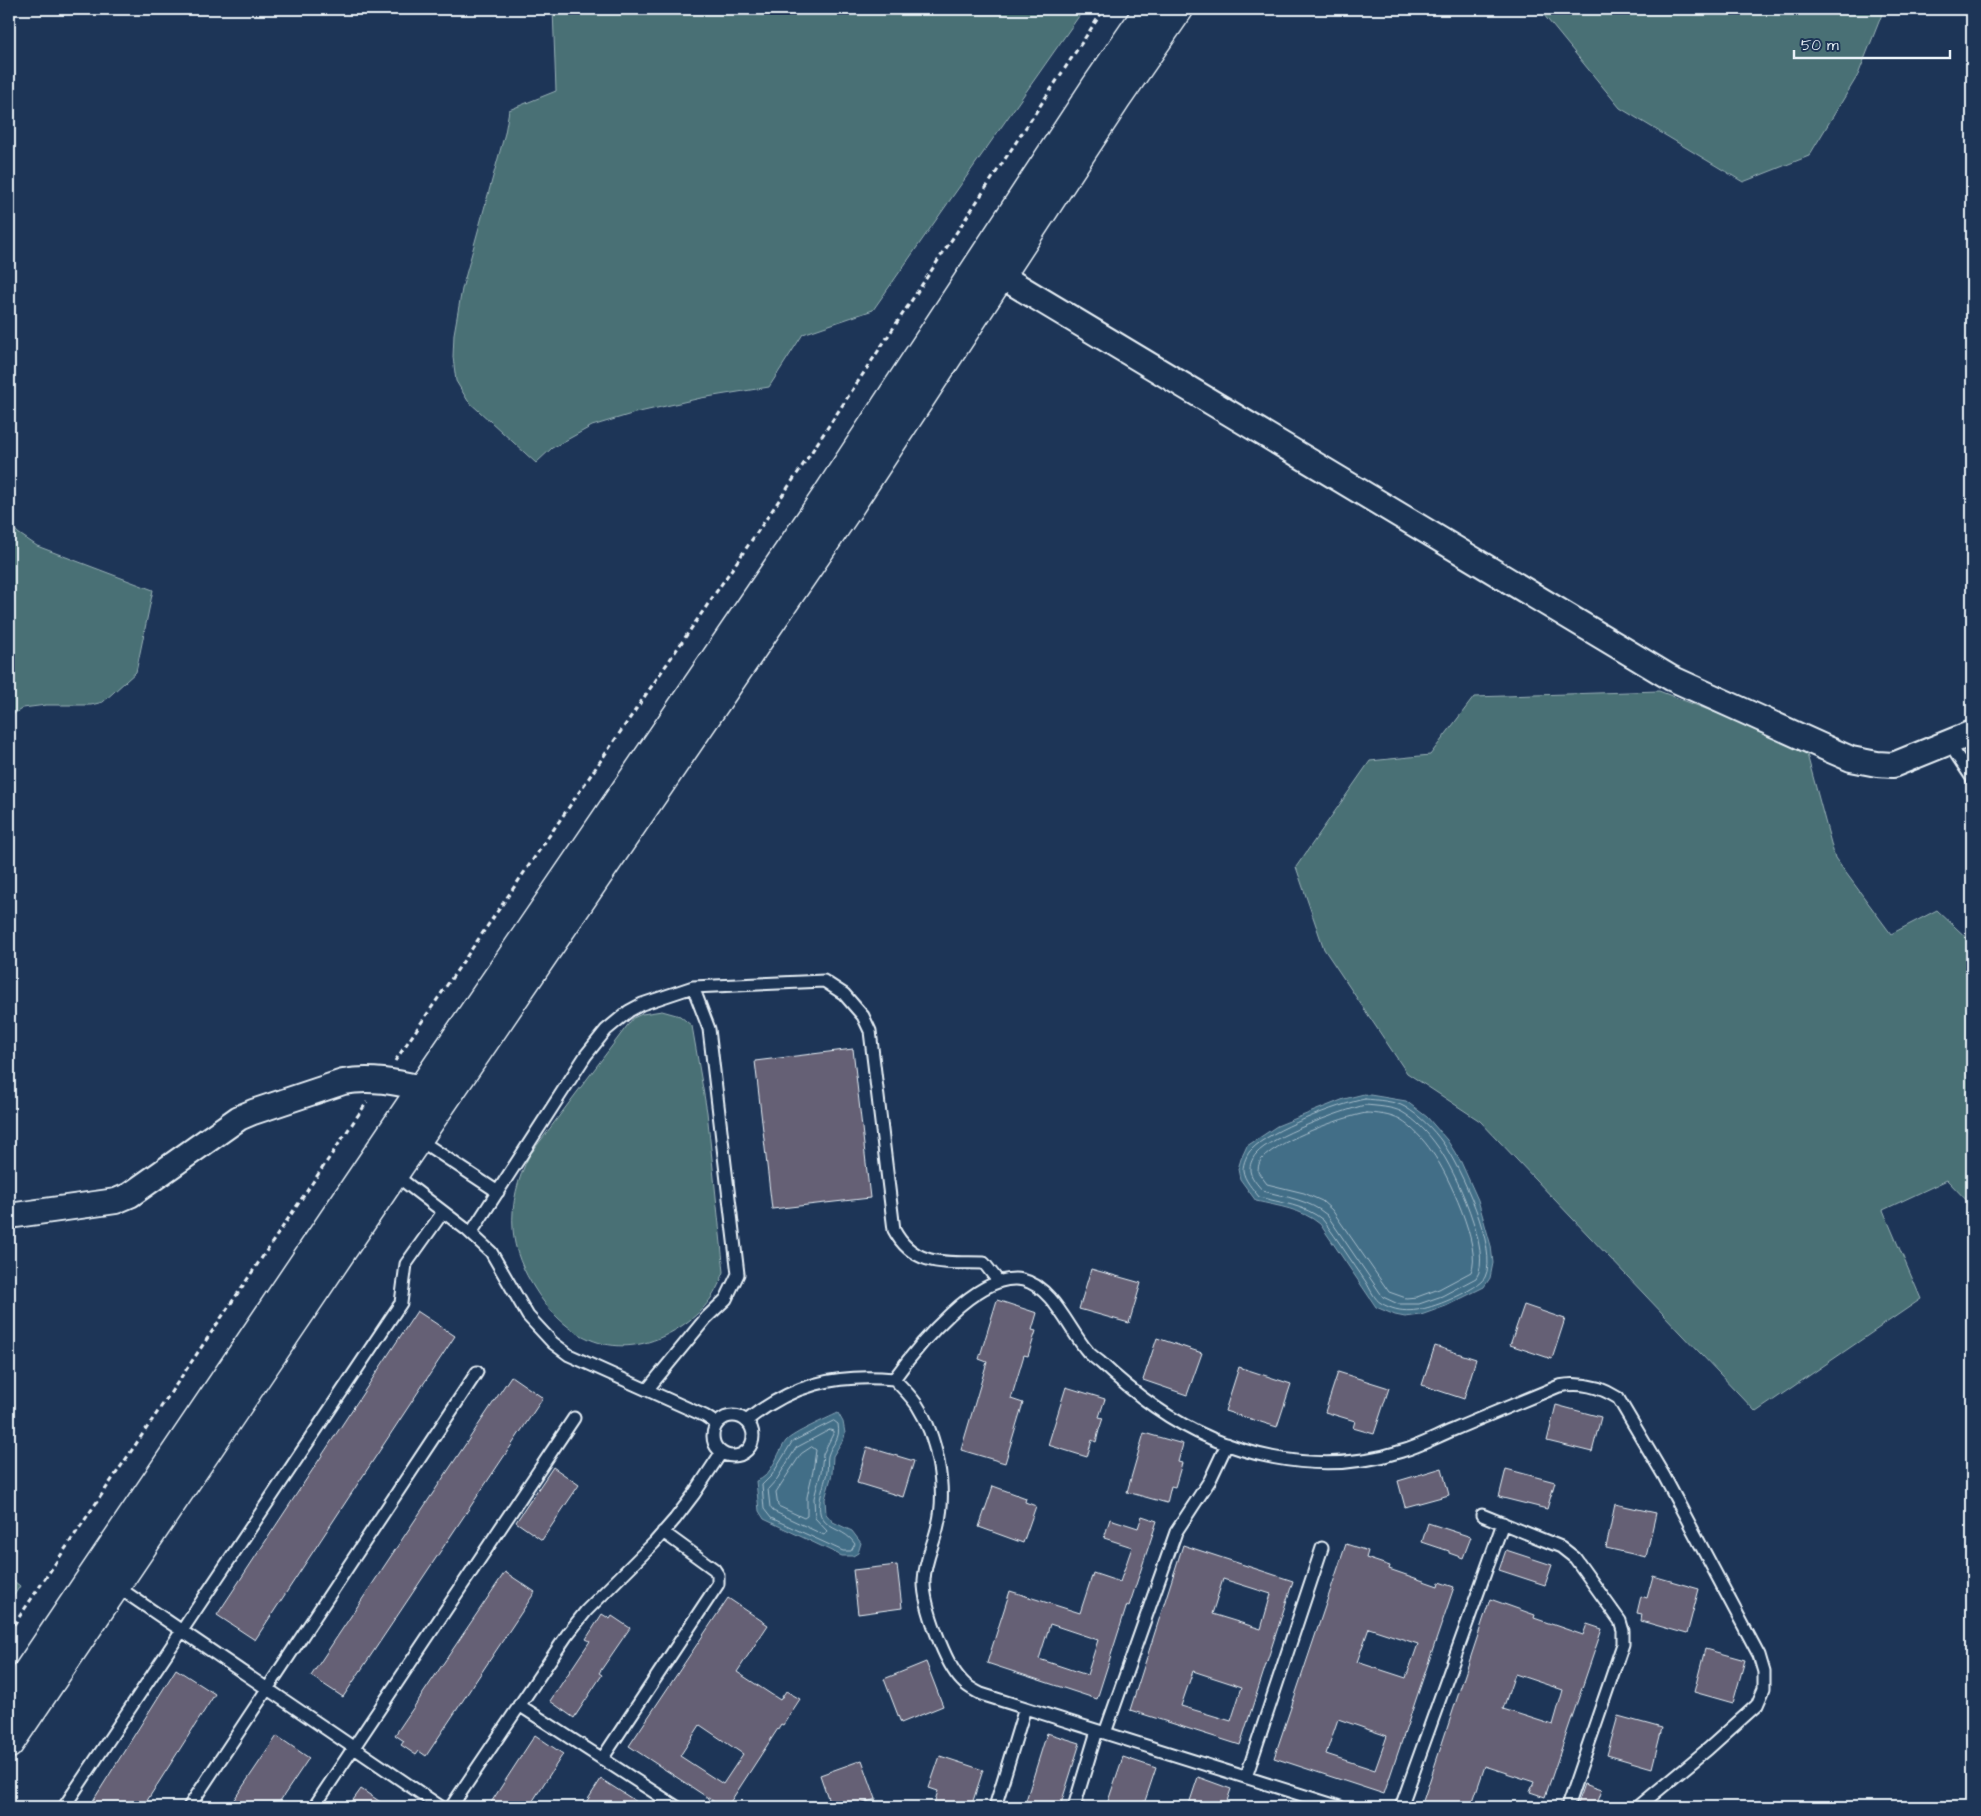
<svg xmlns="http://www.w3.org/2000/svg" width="1981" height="1816" viewBox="0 0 1981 1816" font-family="'Architects Daughter',sans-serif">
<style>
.green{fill:#487074;stroke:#98b0b6}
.water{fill:#426e87;stroke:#84a2b4}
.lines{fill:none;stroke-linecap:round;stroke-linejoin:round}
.shore{stroke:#a6bdcb;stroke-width:1}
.building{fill:#656074;stroke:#e8f1f8;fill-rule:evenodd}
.service-casing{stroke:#e8f1f8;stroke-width:15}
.minor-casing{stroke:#e8f1f8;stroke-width:28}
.secondary-casing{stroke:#e8f1f8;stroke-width:31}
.path{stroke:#e8f1f8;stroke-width:3;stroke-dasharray:5 4;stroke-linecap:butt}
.service{stroke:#1d3557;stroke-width:11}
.minor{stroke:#1d3557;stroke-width:24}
.secondary{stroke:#1d3557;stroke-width:28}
</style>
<rect width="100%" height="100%" fill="#1d3557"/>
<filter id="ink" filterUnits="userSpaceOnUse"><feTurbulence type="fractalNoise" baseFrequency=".02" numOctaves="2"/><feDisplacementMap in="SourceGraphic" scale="10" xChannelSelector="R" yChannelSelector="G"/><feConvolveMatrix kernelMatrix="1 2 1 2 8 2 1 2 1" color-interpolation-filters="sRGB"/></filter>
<g filter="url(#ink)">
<path class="green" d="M553,9H1084L873,310L803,334L769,387L701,398L635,413L592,426L552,448L536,463L468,401L456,381L453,357L454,334L462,289L505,133L509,110L556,91Z
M1539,9H1884L1858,75L1809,156L1743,182L1620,108Z
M9,523L18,533L37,546L153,590L136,672L103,702L91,705H46L23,708L9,717Z
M1659,691L1805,747L1835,858L1891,934L1937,910L1972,943V1206L1947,1180L1883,1210L1921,1299L1756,1412L1480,1121L1407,1073L1324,949L1296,867L1370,761L1430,755L1474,697Z
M662,1011L680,1016L692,1026L707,1112L724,1272C714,1298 703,1312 680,1327C623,1364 569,1344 535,1289C524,1272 514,1250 513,1229C511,1204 518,1178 529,1156L633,1018L642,1014Z
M9,1577L20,1586L9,1603Z"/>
<path class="water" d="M1364,1094L1406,1101L1427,1117L1447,1140L1461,1162L1478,1200L1491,1246L1493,1263L1490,1278L1484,1287L1446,1306L1421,1315L1405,1317L1395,1315L1376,1307L1320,1224C1302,1209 1278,1206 1256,1201L1240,1179L1238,1169L1241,1159L1247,1146L1277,1126L1344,1099Z
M838,1413L843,1422L845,1433L844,1438L833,1456L832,1474L825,1499L826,1514L833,1522L852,1531L861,1543L858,1553L853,1556H842L764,1519L759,1511L756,1481C772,1477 777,1453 786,1441C793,1433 826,1419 838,1413Z"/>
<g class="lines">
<path class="shore" d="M1365,1099C1377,1100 1395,1101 1405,1107C1420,1116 1433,1129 1443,1143C1460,1167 1499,1250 1485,1277C1480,1287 1450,1300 1439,1304C1419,1311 1401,1315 1381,1303C1375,1300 1370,1289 1366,1282C1352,1262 1338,1240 1323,1220C1305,1205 1281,1203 1259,1197C1253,1189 1244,1180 1243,1170C1243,1164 1247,1153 1252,1149C1270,1130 1338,1104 1365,1099Z
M1365,1105C1376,1106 1393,1107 1402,1112C1416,1120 1429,1134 1438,1147C1454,1169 1494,1254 1476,1278L1442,1296L1419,1304H1398L1383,1297L1327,1215C1309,1200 1286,1197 1263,1191C1258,1185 1249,1176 1250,1168C1250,1164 1253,1157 1256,1154C1271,1136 1341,1111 1365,1105Z
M1366,1113C1376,1113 1391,1115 1400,1120C1412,1127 1424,1140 1432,1152C1447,1172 1483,1249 1471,1272L1439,1289L1417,1297L1406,1298L1389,1292L1332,1210L1322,1201L1304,1193L1267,1184L1258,1172C1258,1167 1259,1161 1263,1158C1282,1139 1340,1118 1366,1113Z
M834,1421L838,1424C841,1441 832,1442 828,1456C827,1461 828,1467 827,1472C825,1484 815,1506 822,1518C830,1531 845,1529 855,1544L851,1551H843L771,1518L764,1509L762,1485L772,1475L792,1442Z
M830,1430L833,1431V1434L823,1454L821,1472L814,1498L815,1518L827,1531L824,1535L773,1511L770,1507L768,1489L777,1479L796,1448Z
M812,1447L816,1450L813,1471L807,1497V1516L804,1518L778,1506L776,1492L801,1454Z"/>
</g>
<path class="building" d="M853,1049L870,1198L772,1209L755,1061Z
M1091,1269L1141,1283L1129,1323L1079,1309Z
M997,1300L1037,1313L1032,1330L1036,1331L1028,1356L1024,1355L1011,1399L1023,1403L1005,1463L961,1450L987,1362L979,1359Z
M1524,1305L1565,1319L1552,1359L1510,1345Z
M417,1311L455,1336L255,1640L217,1615Z
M1157,1338L1202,1353L1187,1395L1143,1380Z
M1435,1346L1476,1359L1464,1399L1422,1385Z
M1239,1367L1291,1384L1277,1427L1225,1411Z
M1338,1372L1389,1388L1374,1434L1353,1428L1355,1421L1325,1412Z
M511,1376L543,1398L343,1697L311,1676Z
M1066,1387L1105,1399L1099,1417L1103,1418L1099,1430L1096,1442L1092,1440L1087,1457L1048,1445Z
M1556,1405L1601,1417L1592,1452L1547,1441Z
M1144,1433L1183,1444L1178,1462L1182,1463L1175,1487L1171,1486L1167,1503L1127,1492Z
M867,1447L914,1461L903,1497L857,1483Z
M553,1467L579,1485L542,1540L516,1522Z
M1442,1468L1449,1495L1405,1507L1398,1481Z
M1506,1469L1555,1482L1547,1509L1499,1497Z
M993,1486L1026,1498L1025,1502L1036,1506L1023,1543L979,1527Z
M1615,1504L1656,1513L1646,1557L1606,1548Z
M1142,1516L1157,1521L1129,1606L1127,1605L1097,1699L987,1663L1010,1591L1080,1613L1093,1573L1120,1582L1132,1547L1104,1538L1110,1519L1138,1528ZM1050,1624L1098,1640L1087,1675L1039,1659Z
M1428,1523L1471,1537L1463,1558L1449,1553V1551L1422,1542Z
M1346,1544L1368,1551L1366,1558L1390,1566L1389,1569L1438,1586L1439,1582L1454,1587L1384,1794L1274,1758ZM1369,1628L1418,1644L1406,1678L1357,1662ZM1338,1719L1387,1736L1375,1770L1326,1754Z
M1183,1545L1293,1581L1240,1745L1130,1710ZM1223,1579L1271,1594L1261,1629L1212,1614ZM1193,1671L1242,1687L1231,1721L1181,1706Z
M1506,1550L1552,1565L1545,1585L1499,1570Z
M897,1565L902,1608L858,1614L853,1570Z
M505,1572L535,1592L426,1756L419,1751L416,1755L401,1745L404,1741L395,1735Z
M1653,1576L1699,1589L1687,1634L1641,1621L1642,1614L1637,1613L1641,1596L1647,1598Z
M728,1598L768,1625L737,1672L780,1700L786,1691L800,1699L783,1725L781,1724L727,1807H722L629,1746ZM700,1725L743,1754L723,1784L680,1756Z
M1490,1599L1535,1615L1534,1618L1583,1635L1587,1624L1602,1629L1545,1797L1530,1792L1534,1782L1485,1766L1471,1807H1421ZM1515,1674L1563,1690L1553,1725L1503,1709Z
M602,1614L610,1619L612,1616L630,1628L599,1673L602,1675L574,1718L550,1701L590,1641L586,1639Z
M1705,1649L1745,1660L1733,1703L1694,1692Z
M926,1662L943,1706L901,1723L884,1679Z
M176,1669L215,1694L143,1807H89Z
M1618,1716L1662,1728L1652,1768L1607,1755Z
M1047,1733L1080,1743L1060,1807H1024Z
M535,1735L563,1754L536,1796L529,1807H488Z
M277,1736L309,1758L276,1807H229Z
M940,1756L983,1770L971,1807H933L938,1791L929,1788Z
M1123,1757L1156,1768L1143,1807H1106Z
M862,1760L876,1799L851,1807H831L820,1775Z
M1198,1777L1231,1789L1225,1807H1188Z
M601,1779L645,1807H583Z
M1584,1784L1602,1790L1596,1807H1576Z
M361,1789L388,1807H348Z"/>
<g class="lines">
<defs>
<path id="service" d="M1948,742L1972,778
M418,1139L498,1192
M394,1174L467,1230L491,1252L528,1316L553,1343L569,1355L705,1416L717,1424
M471,1233L586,1055L606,1030L629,1011L642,1004L693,987L824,981L844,994L863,1016L870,1031L894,1230C914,1268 947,1262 984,1263L998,1281
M894,1379C917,1347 979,1270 1023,1280C1053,1287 1069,1330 1088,1352C1091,1355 1096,1359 1100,1362C1117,1378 1135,1393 1155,1407C1225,1456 1319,1478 1402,1451C1420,1446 1436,1437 1453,1430C1488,1415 1523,1401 1559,1386C1581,1382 1599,1386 1618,1398L1664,1476L1759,1655L1764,1672V1689L1757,1705L1708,1749L1638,1807
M647,1390L706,1318L726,1299L738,1274L709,1029L693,987
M713 1436a20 20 0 1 1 40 0a20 20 0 1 1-40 0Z
M746,1421C793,1384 835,1374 894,1379C902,1387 910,1395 917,1405C937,1436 947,1489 938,1525C934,1544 925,1560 924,1580C923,1604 945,1664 962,1681C967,1687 974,1690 981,1694L1340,1807
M1482,1515L1561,1547L1575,1558L1620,1621L1623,1631V1644L1567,1807
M116,1586L441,1807
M519,1705L677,1807
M1105,1733L1176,1532L1210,1480L1227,1444
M602,1759L718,1584V1575L714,1569L663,1532
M1246,1777L1322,1548
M64,1807L401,1303L406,1264L443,1212
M189,1807L477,1372
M314,1807L574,1418
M451,1807L567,1635L586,1611L654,1543L675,1519L694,1494L721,1453
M995,1807L1025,1708
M1074,1807L1097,1731
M1401,1807L1503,1523"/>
<path id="minor" d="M1001,276L1671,678L1828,749L1851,759L1877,764L1893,765L1972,733
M9,1216L116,1201L130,1195L239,1118L253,1112L343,1082C371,1077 395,1082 422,1088"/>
<path id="secondary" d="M9,1699L422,1088L827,495L1096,86L1149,9
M9,1744L394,1174L848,509L1116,100L1179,9"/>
</defs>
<use href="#service" class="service-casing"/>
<use href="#minor" class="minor-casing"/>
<use href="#secondary" class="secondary-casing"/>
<path class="path" d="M395,1061L797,474L1104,9
M9,1632L367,1102"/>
<use href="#service" class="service"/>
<use href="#minor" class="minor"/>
<use href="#secondary" class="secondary"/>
</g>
</g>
<rect width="1981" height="1816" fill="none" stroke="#1d3557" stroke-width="30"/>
<rect x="15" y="15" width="1951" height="1786" fill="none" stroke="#e8f1f8" stroke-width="2" filter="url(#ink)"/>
<path d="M1794 50v8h156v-8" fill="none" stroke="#e8f1f8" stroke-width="2.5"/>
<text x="1801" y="50" font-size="15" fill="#e8f1f8" stroke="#1d3557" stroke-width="4" paint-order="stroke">50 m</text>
</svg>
